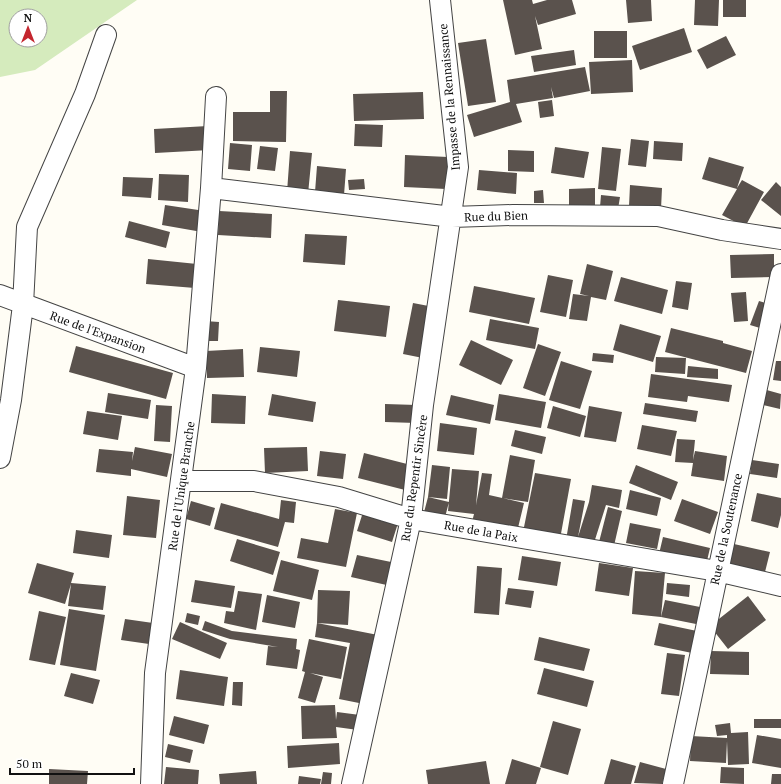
<svg xmlns="http://www.w3.org/2000/svg" width="781" height="784" viewBox="0 0 781 784" font-family="'PT Serif',serif">
<style>
.green{fill:#d5ebbd;fill-rule:evenodd}
.building{fill:#5a524d}
.lines{fill:none;stroke-linecap:round;stroke-linejoin:round}
.minor-casing{stroke:#444;stroke-width:22}
.minor{stroke:#fff;stroke-width:20}
.labels{text-anchor:middle;dominant-baseline:central;stroke-width:4;stroke-linejoin:round;paint-order:stroke}
.street-label{font-size:12px;fill:#111;stroke:#fff}
</style>
<rect width="100%" height="100%" fill="#fffdf5"/>
<path class="green" d="M0,0H137L35,70L0,77ZM16,16H40V40H16Z"/>
<path class="building" d="M503,0H532L533,4L547,0H572L576,14L538,25L535,16L542,49L515,55Z
M626,0H651L652,21L628,23Z
M695,0H719L718,26L694,25Z
M723,0H746V17H723Z
M684,28L692,52L640,70L632,46Z
M594,31H627V58H594Z
M726,36L736,55L707,69L697,50Z
M486,39L496,102L468,106L458,43Z
M574,50L576,65L534,72L531,56Z
M632,60L633,92L591,94L589,62Z
M585,67L590,91L554,98L551,87L553,98L516,104L522,122L474,137L467,115L510,102L507,80Z
M270,91H287L286,142L233,141V112H270Z
M423,92L424,119L354,121L353,94Z
M552,100L554,116L540,118L538,102Z
M355,124L383,125L382,147L354,146Z
M208,126L210,150L155,153L154,129Z
M631,139L649,141L646,167L628,165Z
M654,141L683,143L682,161L653,159Z
M230,143L252,145L250,171L228,169Z
M260,146L278,148L275,171L257,169Z
M555,147L589,152L584,178L551,173Z
M602,147L621,149L616,191L598,189Z
M508,150L534,151V172L508,171Z
M290,151L312,153L308,194L287,192Z
M405,155L448,157L446,189L404,187Z
M709,157L744,167L737,188L742,180L764,192L745,227L722,215L737,189L702,179Z
M317,166L346,169L344,195L315,192Z
M479,170L517,173L516,194L477,190Z
M159,174L189,175L188,202L158,200Z
M123,177L153,178L151,198L122,196Z
M364,179L365,189L349,190L348,180Z
M776,182L781,187V216L761,200Z
M630,185L662,188L661,209L629,206Z
M595,188V206H569V189Z
M543,190L544,203H534V191Z
M601,195L620,197L618,209L600,207Z
M165,205L205,211L202,232L162,225Z
M219,211L272,214L271,238L218,235Z
M129,221L170,232L166,248L125,237Z
M305,234L347,236L345,265L303,262Z
M774,254V277L731,278L730,255Z
M148,259L197,264L195,288L146,284Z
M587,264L613,271L606,300L591,297L587,321L569,319L573,294L589,296L580,294Z
M548,275L573,280L566,317L540,312Z
M621,277L668,290L662,314L614,301Z
M676,281L692,283L688,310L672,307Z
M474,286L535,298L529,324L469,312Z
M746,292L748,321L734,322L731,293Z
M338,300L390,306L386,337L334,331Z
M759,301L769,304L760,328L750,325Z
M413,303L439,308L428,359L403,354Z
M490,319L539,328L535,349L486,340Z
M205,321L219,322L218,341H204Z
M620,324L661,336L653,362L613,350Z
M671,328L723,341V343L752,351L746,373L665,352Z
M471,340L513,360L501,385L459,365Z
M538,344L561,352L545,396L523,388Z
M76,346L173,373L166,399L69,372Z
M260,347L300,351L297,377L257,372Z
M243,349L244,377L207,378L206,351Z
M593,353L614,355L613,363L592,361Z
M656,357L686,358L685,374L655,372Z
M561,361L592,371L580,409L549,400Z
M776,361H781V381L773,380Z
M688,366L718,369V379L687,377Z
M651,374L732,385L729,402L688,396L687,402L648,397Z
M763,389L781,394L780,409L759,404Z
M108,393L151,400L148,419L105,412Z
M212,394L246,396L245,424L211,423Z
M272,394L316,402L313,422L268,415Z
M499,394L546,402L541,428L495,420Z
M451,395L494,405L490,424L446,415Z
M645,403L698,411L696,422L643,414Z
M385,404L417,405L416,423L385,422Z
M156,405L172,406L170,442L154,441Z
M553,406L586,416L580,437L547,428Z
M589,406L622,412L616,442L584,437Z
M87,411L122,416L118,440L83,434Z
M440,423L477,428L474,455L437,451Z
M642,425L677,431L671,456L637,449Z
M515,430L546,437L542,454L511,446Z
M677,439L695,440L693,460L695,451L727,456L724,481L691,476L693,463L675,462Z
M135,447L172,454L167,477L131,469V476L96,472L99,449L133,452L132,461Z
M307,447L308,471L265,473L264,448Z
M320,451L346,454L343,479L317,476Z
M364,453L411,465L405,490L358,478Z
M510,455L535,460L528,502L502,498Z
M752,460L779,464L777,478L750,474Z
M432,465L450,467L447,499L428,497Z
M636,465L678,482L671,500L629,483Z
M452,469L479,471L476,505L482,473L492,474L489,495L524,503L517,532L472,522L474,514L448,511Z
M535,473L571,479L560,539L523,532Z
M592,485L622,490L619,508L606,505L593,546L566,540L573,499L585,501L578,537L589,502Z
M630,490L661,498L657,516L626,509Z
M757,493L781,498V515L778,528L751,521Z
M127,496L160,500L156,538L123,535Z
M428,497L449,502L444,521L423,516Z
M682,499L718,512L710,534L674,521Z
M281,500L296,502L294,523L285,522L278,547L214,529L221,503L279,519Z
M191,501L215,508L210,526L186,519Z
M608,507L622,511L613,550L598,546Z
M335,509L357,513L346,567L297,558L301,538L328,543Z
M364,509L399,520L392,542L357,531Z
M630,523L661,529L657,549L626,543Z
M76,530L112,535L109,558L73,553Z
M663,537L710,548L706,565L659,554Z
M237,539L280,552L273,575L230,561Z
M734,544L770,552L764,576L728,568Z
M357,555L396,563L391,586L351,577Z
M522,556L561,562L557,586L518,580Z
M281,560L319,570L312,600L273,591Z
M37,563L74,573L71,583L106,586L103,610L68,606L71,584L65,604L28,593Z
M599,563L633,568L629,596L595,591Z
M477,566L502,568L499,615L474,613Z
M635,571L665,573L661,617L632,614Z
M195,580L235,586L231,608L191,602Z
M667,583L690,585L689,597L666,594Z
M508,588L534,591L531,608L505,604Z
M318,590L350,591L348,625L317,623Z
M238,591L262,594L256,630L224,623L226,611L234,612Z
M267,595L300,602L295,628L262,622Z
M748,596L766,620L728,649L710,626Z
M665,600L705,608L701,625L661,617Z
M69,609L105,615L96,671L60,665Z
M39,611L66,617L55,665L29,660Z
M187,613L200,616L198,625L185,622Z
M125,619L153,623L149,644L121,640Z
M205,621L232,631L297,639L296,649L300,650L297,669L266,665L268,646L278,647L230,639L202,630Z
M180,622L227,643L220,659L172,639Z
M317,623L378,635L364,704L339,699L350,643L315,637Z
M659,623L697,631L692,653L654,645Z
M539,637L590,649L584,671L534,660Z
M309,639L347,647L341,679L310,673L323,677L315,703L298,698L305,672L302,671Z
M711,651L749,652V675L710,674Z
M667,653L685,655L679,696L661,694Z
M544,668L594,681L587,707L537,694Z
M180,670L228,677L224,706L176,699Z
M71,673L100,680L93,704L64,696Z
M233,682H243L242,706L232,705Z
M335,705L336,720L337,712L360,715L358,730L336,727L337,738L302,739L301,706Z
M174,716L209,725L204,744L169,735Z
M754,719H781V728H754Z
M553,721L581,729L568,775L540,767Z
M730,723L731,733L748,732L749,764L728,765L727,741L726,763L690,761L691,736L727,738V735L717,736L715,725Z
M757,735L781,739V768L752,763Z
M339,743L340,764L288,768L287,746Z
M168,744L193,750L190,763L165,757Z
M512,759L541,768L536,784H505Z
M611,759L636,766L631,784H604Z
M486,761L490,784H428L426,770Z
M640,762L666,769L662,784L634,783Z
M166,767L199,770L198,784H164Z
M721,767L744,768V784L720,783Z
M49,769L88,771L87,784H49Z
M256,771L257,784H220L219,774Z
M323,772L332,773L331,784H321Z
M772,774H781V784H771Z
M299,776L321,779L320,784H298Z"/>
<g class="lines">
<defs>
<path id="minor" d="M211,188L452,217L513,215L658,216L722,230L781,239
M0,295L196,368
M0,458L11,400L23,305L27,227L85,94L106,35
M182,481H254L339,497L411,519L717,571L781,586
M151,784L155,673L196,368L211,188L216,97
M352,784L411,519L423,405L458,167L440,0
M673,784L781,274"/>
</defs>
<use href="#minor" class="minor-casing"/>
<use href="#minor" class="minor"/>
</g>
<g class="labels">
<g class="street-label">
<text transform="translate(449 97) rotate(-95)">Impasse de la Rennaissance</text>
<text transform="translate(496 216) rotate(-2)">Rue du Bien</text>
<text transform="translate(98 332) rotate(20)">Rue de l'Expansion</text>
<text transform="translate(414 478) rotate(-82)">Rue du Repentir Sincère</text>
<text transform="translate(181 486) rotate(-82)">Rue de l'Unique Branche</text>
<text transform="translate(726 529) rotate(-78)">Rue de la Soutenance</text>
<text transform="translate(481 531) rotate(10)">Rue de la Paix</text>
</g>
</g>
<g transform="translate(28 28)"><circle r="19" fill="#ffffff" stroke="#a0a0a0"/>
<path d="M0-3L7 15L0 10L-7 15Z" fill="#c4262e"/>
<text y="-6" font-size="11" font-weight="bold" text-anchor="middle" fill="#111111">N</text>
</g>
<path d="M10 768v6h124v-6" fill="none" stroke="#111111" stroke-width="2"/>
<text x="16" y="768" font-size="12" fill="#111111" stroke="#ffffff" stroke-width="3" paint-order="stroke">50 m</text>
</svg>
